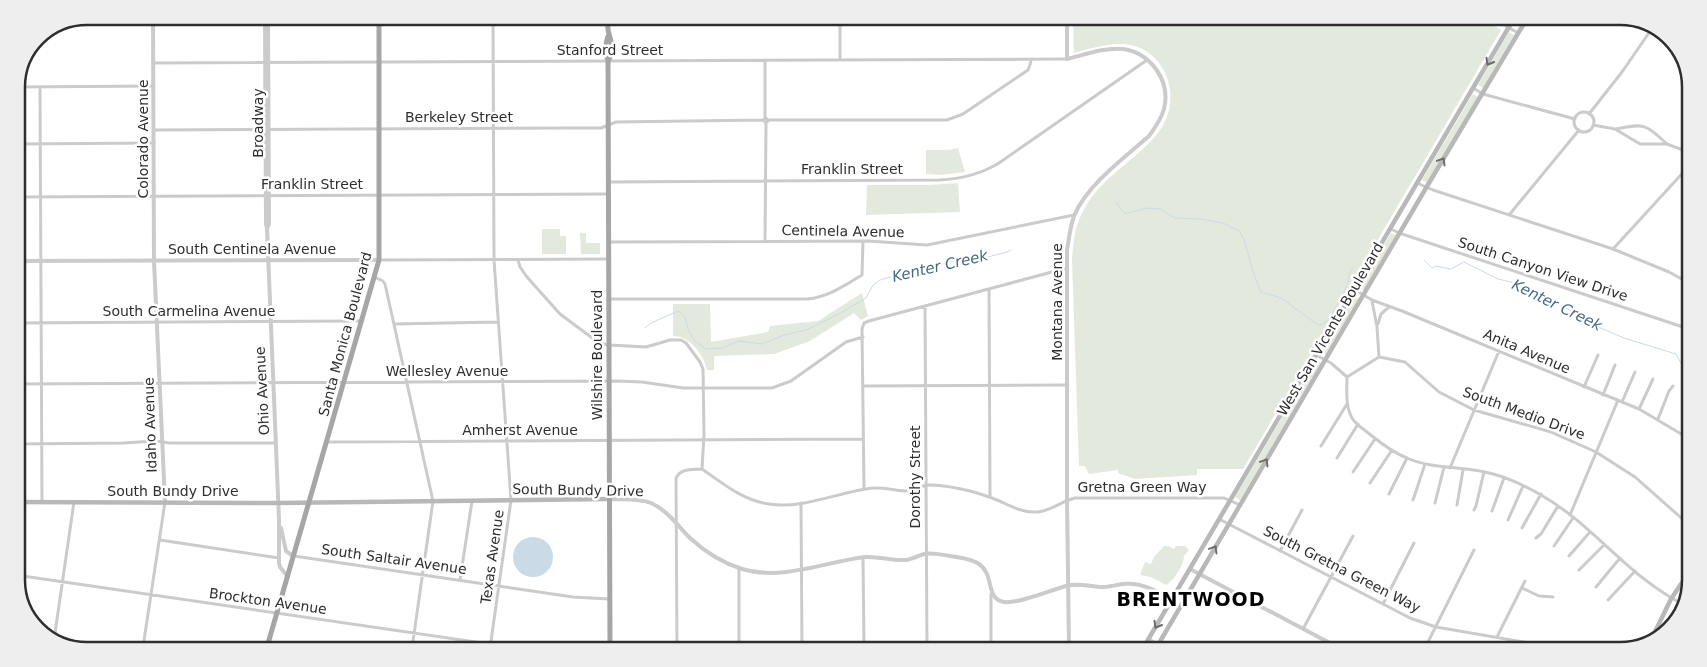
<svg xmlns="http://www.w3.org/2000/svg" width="1707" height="667" viewBox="0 0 1707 667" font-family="'DejaVu Sans',sans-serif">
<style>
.green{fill:#e3e9dd}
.water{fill:#cbdae7}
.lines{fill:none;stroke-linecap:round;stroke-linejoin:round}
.stream{stroke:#cbdae7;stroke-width:1}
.minor{stroke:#cbcbcb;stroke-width:3}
.tertiary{stroke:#cbcbcb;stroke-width:4}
.secondary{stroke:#b8b8b8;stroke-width:4.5}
.primary{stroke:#a6a6a6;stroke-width:5}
.oneway{stroke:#6c6c6c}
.labels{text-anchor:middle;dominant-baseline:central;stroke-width:5;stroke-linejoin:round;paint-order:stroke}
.street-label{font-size:14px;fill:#2e2e2e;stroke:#fff}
.water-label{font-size:15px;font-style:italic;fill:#456886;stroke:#fff}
.district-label{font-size:19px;font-weight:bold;letter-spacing:1px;fill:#000;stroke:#fff}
.rim{fill:none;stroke:#2e2e2e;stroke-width:2.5}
</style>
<rect width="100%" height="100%" fill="#fff"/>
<path class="green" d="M1073,19L1484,20L1501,30L1243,469H1197V475L1135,479L1118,473V470L1089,474L1085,466H1079L1072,259C1074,235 1076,221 1089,201C1106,175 1138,158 1157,134C1174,114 1175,84 1159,63C1136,34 1104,45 1074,53Z
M1509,32L1514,35L1483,88L1478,85Z
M1473,94L1478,97L1427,183L1422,180Z
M958,148L965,172L941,175L926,174V150H948Z
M958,183L960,212L866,215L867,185H930Z
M542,229H560V236H566V254H542Z
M580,233H586V243H600V254H581Z
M1391,233L1396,235L1364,290L1359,287Z
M862,293L868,316L861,320L854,313L810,341L774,354L714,356V370H707C704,355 690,336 673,336V304H710L711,342L768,332L770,326L818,321Z
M1354,296L1359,299L1326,355L1320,351Z
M1316,360L1321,363L1240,500L1235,497Z
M1164,546H1168L1174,549L1176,546H1185L1189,550L1184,556C1184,564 1174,581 1166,585L1151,577L1140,575L1145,562L1151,564L1154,557Z"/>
<path class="water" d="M513 557a20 20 0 1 1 40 0a20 20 0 1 1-40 0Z"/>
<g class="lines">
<path class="stream" d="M1116,202L1124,213H1129L1147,208L1160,209L1175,218L1200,219L1223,223L1239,231L1244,239L1254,275L1261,292L1281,298L1318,325C1320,325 1324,324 1325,323C1330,320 1346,289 1348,282C1350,275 1348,274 1353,268
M1424,260L1432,268L1436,266L1451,269L1464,262L1498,279L1515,283L1528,292L1553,300L1596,326L1624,338L1676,354L1682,365L1689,367
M645,328L651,323L678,311L685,317L688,329L694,340L706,349L722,348L739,341L762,344L784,335L806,330L839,314L866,298L873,285L880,280L898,275L921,272L943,264L961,259L984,258L1007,252L1011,250"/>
<path class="minor" d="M840,18V60
M1496,20L1518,33
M765,60V118
M154,63L1067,59
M16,87L154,86
M40,87L42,502
M1473,88L1483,94L1575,119
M1574 122a10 10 0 1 1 20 0a10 10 0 1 1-20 0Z
M1589,114L1622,72L1653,27
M768,120H947L963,114L1028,70L1030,65L1031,60
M1593,125L1615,129L1640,144H1667L1688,152
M1616,129C1645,123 1645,124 1667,144
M154,130L571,128H601L616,122L763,120
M16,144L154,143
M1690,163L1687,155L1690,149
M609,182L939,180C961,179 981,174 999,163L1147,60
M1417,183L1433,190L1613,249L1669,272L1689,283
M16,197L608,194
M1509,215L1579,130
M1391,229L1399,233L1689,329
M765,241L766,123L763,120L766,118L768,121L766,123
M608,242L868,241L927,245L1074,215
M1613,249L1690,165
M379,260L608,259
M518,260L520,267L527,277L560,314L599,343L609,345L646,347L670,340H681L686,343L700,362L703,369L704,435L702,469
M374,277L383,281L385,284L433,501L412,648
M989,289L990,497
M1355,290L1372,300L1402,311L1639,409L1688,438
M608,299H807C828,297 844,286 862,275L863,241
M1372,301L1377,327L1379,357
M925,306L927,649
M16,323L361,321
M394,324L498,322
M1378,324L1381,314L1389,307
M1316,355L1331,363L1347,377C1347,391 1345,405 1352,418C1356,425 1365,430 1372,436C1382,444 1394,453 1407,458C1431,469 1459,466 1485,472C1504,476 1524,485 1541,495C1594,525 1630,579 1685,605
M1347,377L1379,357L1405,362L1439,392L1474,410L1551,432L1596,452L1635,477L1687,523
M16,384L618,381L642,382L683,388H772L791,381L846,342L863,337
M863,386L1068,385
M1584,387L1598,355
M1603,395L1615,365
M1622,402L1635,372
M1639,409L1653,379
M1658,419L1669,391L1673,386
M327,442L863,439
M16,444L123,443L156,441L169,443H275
M1321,446L1347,404
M1337,458L1358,424
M1450,468L1499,351
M702,469C722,483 744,501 769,504C801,509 834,494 866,489C879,486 891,490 904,491C913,491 921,485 930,485C947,485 973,491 989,497C1005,502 1019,513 1036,512C1050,512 1061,501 1075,498H1224L1240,505
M1353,472L1375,439
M1370,483L1392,450
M864,489L862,329L864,323L869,321L1067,268
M1389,494L1407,458
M1413,500L1425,464
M801,503L802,649
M1435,503L1444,467
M1457,505L1463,470
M1474,510L1476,506L1484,472
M1492,511L1504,478
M1570,515L1618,400
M1219,519L1410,618L1436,627L1576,651
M1508,520L1523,486
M1522,528L1541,494
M16,532L21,502
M1536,538L1541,534L1558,506
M160,540L279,558
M1554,546L1573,518
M1280,551L1302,510
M294,556L573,597L609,599
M1569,556L1590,532
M863,558L864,649
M1579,570L1604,545
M16,575L517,648
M460,580L472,501
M1596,587L1620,558
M1522,588L1539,596L1553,597
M1608,600L1635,571
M1383,604L1414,543
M1303,629L1353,536
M1497,637L1525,581
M1149,639L1168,650
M54,640L74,502
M55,641L100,647
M143,647L165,502
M490,648L511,500L494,260L493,17
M677,648L676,478C681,468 692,470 702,469
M739,649V568
M991,649V594
M1424,650L1474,550"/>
<path class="tertiary" d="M153,16L154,261L165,502
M265,17L266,224L267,228L279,520V563L280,567L288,577
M1067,19V59C1084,55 1105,47 1123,49C1151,53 1171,81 1164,109C1161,119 1155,128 1149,136C1124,158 1087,185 1074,216C1070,227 1069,239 1067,250V500L1069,649
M267,228L269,224L268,17
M16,261L379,260
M609,499C623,500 638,498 651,503C667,510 678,526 690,538C704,551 723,563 742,569C782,581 824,562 865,557C879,556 892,561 906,560C913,559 918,556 924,554C933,552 942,555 950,556C960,558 971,558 979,564C995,575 985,599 1004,602C1018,604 1051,590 1066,586C1080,582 1090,587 1103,587C1110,587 1116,585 1122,584C1140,582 1157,590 1171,600
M281,528L286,551L293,556
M1190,569L1343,650"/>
<path class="secondary" d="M16,502L278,503L609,499
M1650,642L1671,599L1687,575
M1142,650L1513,20
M1155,650L1426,188L1526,20"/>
<path class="primary" d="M608,18C608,22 607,29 609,34C612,43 614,52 608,61
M609,34C605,42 605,53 608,61L610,648
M267,647L379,260V17"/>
</g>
<defs><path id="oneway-chevron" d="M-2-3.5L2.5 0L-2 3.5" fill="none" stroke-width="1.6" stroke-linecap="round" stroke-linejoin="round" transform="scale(1.25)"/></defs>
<g class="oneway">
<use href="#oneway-chevron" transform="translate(1489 62) rotate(120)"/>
<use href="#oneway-chevron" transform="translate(1442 161) rotate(-59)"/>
<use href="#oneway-chevron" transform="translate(1265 462) rotate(-59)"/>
<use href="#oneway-chevron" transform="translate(1214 549) rotate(-59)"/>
<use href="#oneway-chevron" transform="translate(1157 625) rotate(120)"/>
</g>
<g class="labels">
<g class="street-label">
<text x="610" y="50">Stanford Street</text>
<text x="459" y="117">Berkeley Street</text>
<text transform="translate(258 123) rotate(-90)">Broadway</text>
<text transform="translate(143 139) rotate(-90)">Colorado Avenue</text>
<text x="852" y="169">Franklin Street</text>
<text x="312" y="184">Franklin Street</text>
<text transform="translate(843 231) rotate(1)">Centinela Avenue</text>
<text x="252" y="249">South Centinela Avenue</text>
<text transform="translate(1543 269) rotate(18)">South Canyon View Drive</text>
<text transform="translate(1057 302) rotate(-90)">Montana Avenue</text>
<text x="189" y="311">South Carmelina Avenue</text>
<text transform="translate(1330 329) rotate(-60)">West San Vicente Boulevard</text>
<text transform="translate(345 334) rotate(-75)">Santa Monica Boulevard</text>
<text transform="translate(1527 351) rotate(23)">Anita Avenue</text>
<text transform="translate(597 355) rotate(-90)">Wilshire Boulevard</text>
<text x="447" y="371">Wellesley Avenue</text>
<text transform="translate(262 391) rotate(-93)">Ohio Avenue</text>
<text transform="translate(1524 413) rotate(20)">South Medio Drive</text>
<text transform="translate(150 425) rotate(-92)">Idaho Avenue</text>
<text x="520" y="430">Amherst Avenue</text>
<text transform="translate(915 477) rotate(-90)">Dorothy Street</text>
<text x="1142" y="487">Gretna Green Way</text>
<text transform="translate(578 490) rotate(1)">South Bundy Drive</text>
<text x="173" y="491">South Bundy Drive</text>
<text transform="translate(492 557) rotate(-82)">Texas Avenue</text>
<text transform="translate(394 559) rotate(8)">South Saltair Avenue</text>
<text transform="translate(1342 569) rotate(27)">South Gretna Green Way</text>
<text transform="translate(268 601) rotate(8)">Brockton Avenue</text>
</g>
<g class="water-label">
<text transform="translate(940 266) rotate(-13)">Kenter Creek</text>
<text transform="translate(1557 305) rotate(26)">Kenter Creek</text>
</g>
<g class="district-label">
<text x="1191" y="599">BRENTWOOD</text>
</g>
</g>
<path d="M0 0H1707V667H0ZM87 25H1620A62 62 0 0 1 1682 87V580A62 62 0 0 1 1620 642H87A62 62 0 0 1 25 580V87A62 62 0 0 1 87 25Z" fill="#eee" fill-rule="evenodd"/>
<path class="rim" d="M87 25H1620A62 62 0 0 1 1682 87V580A62 62 0 0 1 1620 642H87A62 62 0 0 1 25 580V87A62 62 0 0 1 87 25Z"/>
</svg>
